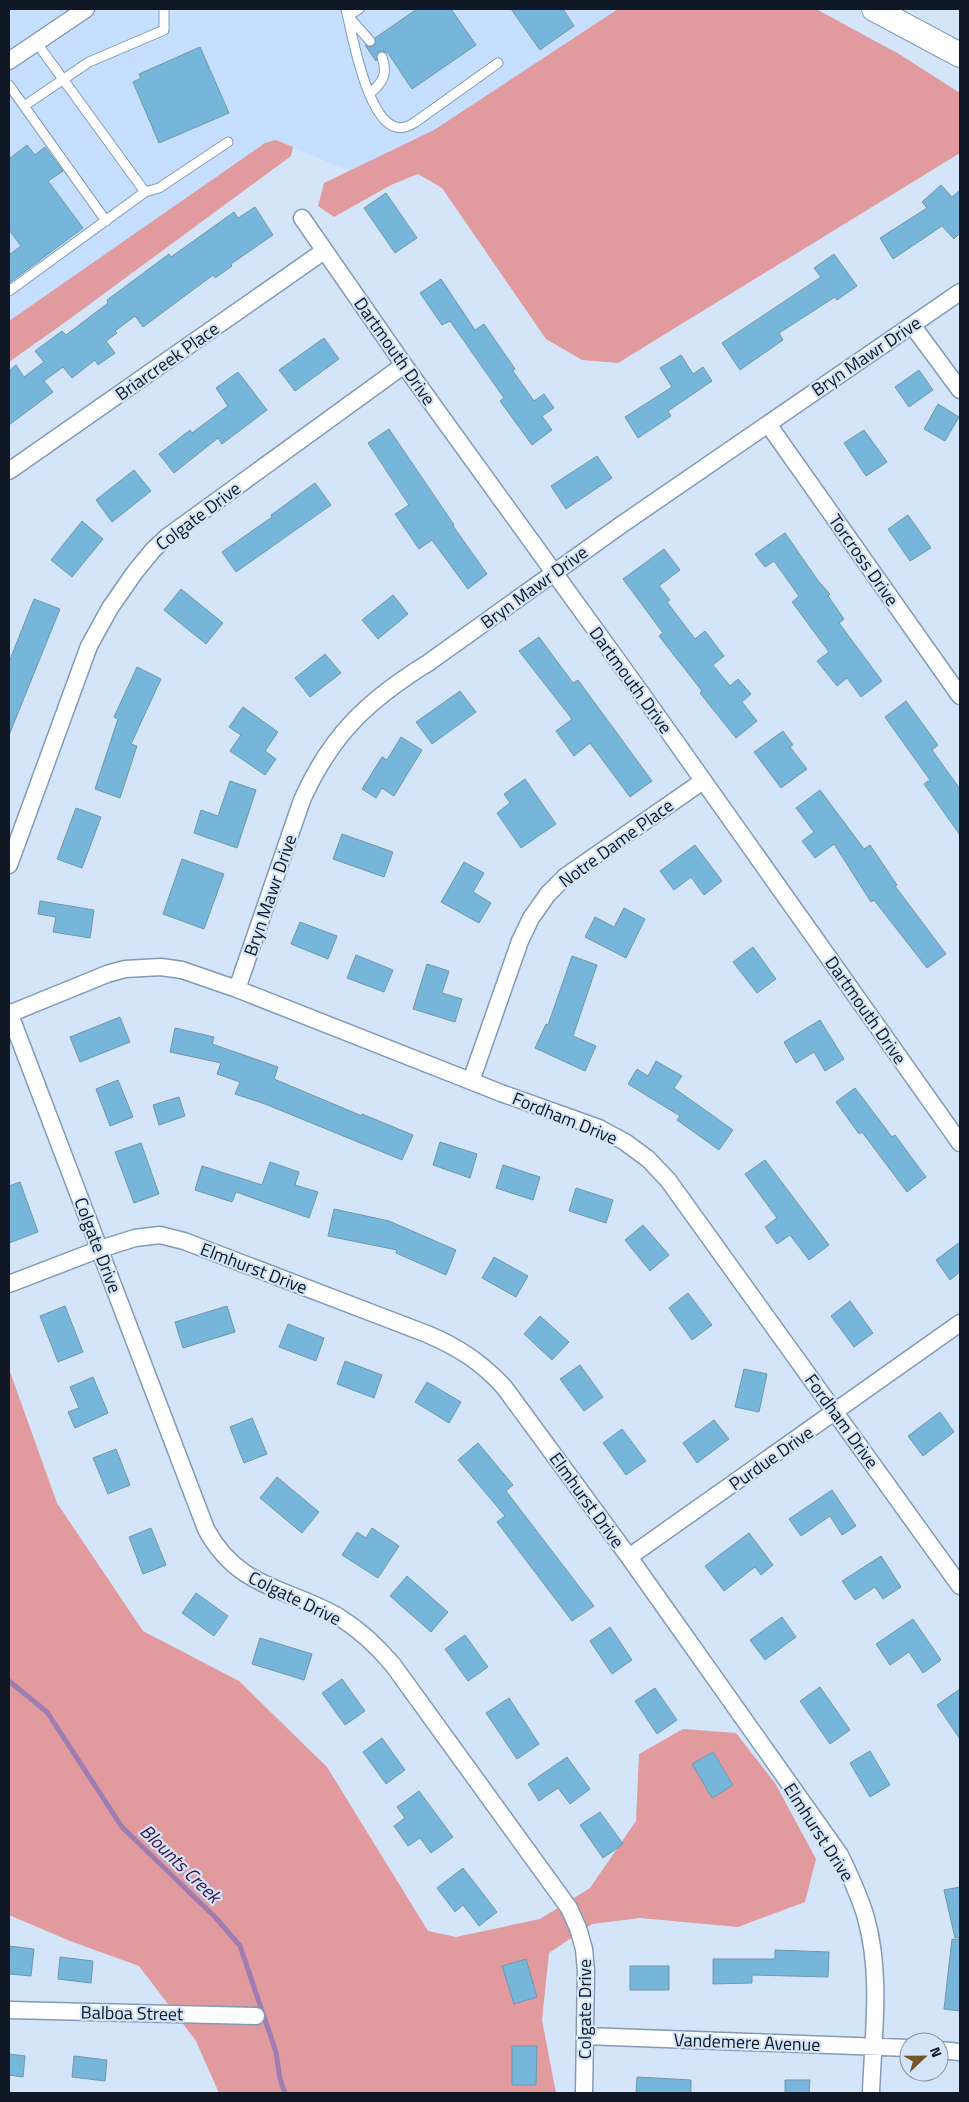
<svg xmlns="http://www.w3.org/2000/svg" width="969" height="2102" viewBox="0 0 969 2102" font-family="'Titillium Web',sans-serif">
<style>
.built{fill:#c6deff}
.forest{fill:#e19b9f}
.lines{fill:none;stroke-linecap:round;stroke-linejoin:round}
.stream{stroke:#a07db0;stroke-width:5}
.building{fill:#77b6db;stroke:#7097ae}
.service-casing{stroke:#819aba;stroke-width:11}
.minor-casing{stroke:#819aba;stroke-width:19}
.secondary-casing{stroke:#819aba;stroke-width:26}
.service{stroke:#fff;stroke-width:9}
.minor{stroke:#fff;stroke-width:16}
.secondary{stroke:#fff;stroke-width:24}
.labels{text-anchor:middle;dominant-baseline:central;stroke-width:4.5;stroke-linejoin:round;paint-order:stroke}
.street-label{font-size:18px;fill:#0f1824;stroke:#d4e4f9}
.water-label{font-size:19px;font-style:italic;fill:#411251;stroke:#d4e4f9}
</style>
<rect width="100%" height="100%" fill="#d4e4f9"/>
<path class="built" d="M9,9H618L434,130L349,171L276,140L265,143L9,321Z"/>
<path class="forest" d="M618,9H816L899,54L960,93V153L618,363L582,360L546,339L442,188L418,174L391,185L334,217L318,206L324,183L434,130Z
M276,140L293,147L291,156L71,318L9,362V321L265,143Z
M9,1369L57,1503L143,1631L239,1681L327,1767L428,1931L456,1937L540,1919L590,1888L636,1821L639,1754L683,1729L736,1733L775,1783L816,1859L805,1902L738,1927L640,1918L592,1924L549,1953L542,2020L556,2093H219L196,2041L139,1966L70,1941L9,1915Z"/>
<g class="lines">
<path class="stream" d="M9,1681L47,1712L122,1827L216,1918L240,1946L276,2052L280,2079L285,2093"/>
</g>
<path class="building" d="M417,9H451L476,45L412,89L388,53L383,51L378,52L376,61L365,45L368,47L374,46L376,43L375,38Z
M511,9H563L574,26L540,50Z
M200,47L229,113L159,143L133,82L141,78L139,74Z
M27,145L35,155L45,147L63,171L48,181L83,228L9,283V255L21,246L9,230V159Z
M941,185L952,197L960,190V233L954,239L942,226L893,259L880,238L927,208L922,202Z
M386,193L417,238L395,253L364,208Z
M255,207L273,235L231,264L232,266L215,278L213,275L143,327L135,316L115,331L117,333L106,341L115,353L98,365L95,360L72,378L63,367L44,381L53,392L9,425V371L16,365L24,377L44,362L35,351L62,331L66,335L108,303L107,300L169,254L171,257L234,212L238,218Z
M834,254L857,286L837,300L835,297L779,333L783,340L740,370L722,343L821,277L814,268Z
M441,279L475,330L484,324L515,369L513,371L534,401L544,394L554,408L542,416L552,430L532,445L500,401L504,398L450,321L442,325L420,293Z
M324,338L339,359L295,391L279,370Z
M681,355L693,374L703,367L712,381L668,411L671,416L638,438L625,417L672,387L660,368Z
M919,370L933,390L909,407L895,387Z
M238,372L267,410L222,444L218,438L174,473L159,454L190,430L192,433L228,406L216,388Z
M938,404L959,417L945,441L924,429Z
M389,429L454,525L453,526L487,574L468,589L432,540L419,549L395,514L409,505L368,443Z
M864,430L887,462L866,476L844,443Z
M597,456L612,478L566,509L551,486Z
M134,470L151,491L112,522L96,500Z
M315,483L331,505L236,572L222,552L272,517L271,515Z
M908,515L931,548L910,561L888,529Z
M82,521L103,539L72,577L51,560Z
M785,533L819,582L830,594L828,596L844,619L839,623L882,681L861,697L847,678L837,686L817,661L829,652L792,602L799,596L774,561L765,567L755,554Z
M664,549L680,570L659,586L670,600L667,602L695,639L705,631L724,656L713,665L730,686L738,679L751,694L742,702L757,721L736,738L700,693L702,691L659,636L663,633L623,579Z
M181,589L223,623L206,644L164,610Z
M393,595L408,614L378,639L362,620Z
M34,599L60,609L9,735V662Z
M539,637L573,683L578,680L652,781L630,797L590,743L574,756L556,731L572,719L519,651Z
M325,654L341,673L310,697L295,678Z
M137,667L161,679L131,744L137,746L120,798L95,789L118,719L114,717Z
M460,691L476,712L432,744L416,722Z
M906,701L938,745L932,750L960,789V835L924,784L930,780L885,717Z
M243,707L278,732L265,751L276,759L265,775L230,751L241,735L229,727Z
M783,731L793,745L790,747L807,769L781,788L754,752Z
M401,737L422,750L394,796L382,788L376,798L362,789L382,757L387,760Z
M525,779L556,824L521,848L497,813L510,803L504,794Z
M230,781L256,790L237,848L194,833L201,810L218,816Z
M820,790L864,849L870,845L897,885L895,886L946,954L927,968L874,900L871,902L834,844L815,858L802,841L814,832L796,808Z
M76,808L101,817L82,868L57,859Z
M342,834L393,852L384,877L333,859Z
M695,845L722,881L704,895L691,877L674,890L660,871Z
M182,859L224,874L204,929L163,914Z
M464,862L484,873L473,892L491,903L479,923L441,902Z
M40,901L94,910L90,938L53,932L56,917L38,914Z
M624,908L645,919L626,958L585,937L595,917L614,927Z
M300,922L337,936L328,959L291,944Z
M753,947L776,979L757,993L733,962Z
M356,955L393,970L384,992L347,978Z
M572,956L597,965L573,1036L596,1046L585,1071L535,1048L546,1024L548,1025Z
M427,964L449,971L442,993L462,999L455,1022L413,1009Z
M120,1017L130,1042L80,1062L70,1037Z
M820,1020L844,1059L825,1071L814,1052L796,1063L784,1042Z
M175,1028L214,1037L212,1044L278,1067L274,1079L362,1116V1114L413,1135L402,1160L265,1104L235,1094L240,1082L217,1074L221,1063L170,1052Z
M656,1061L682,1076L674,1088L733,1130L719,1150L677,1120L680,1116L628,1084L637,1069L648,1076Z
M118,1080L133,1117L110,1126L96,1089Z
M855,1088L892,1137L895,1135L926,1177L907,1192L862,1132L859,1134L836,1102Z
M179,1097L185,1116L159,1125L153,1105Z
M440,1142L477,1154L470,1178L433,1165Z
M141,1143L159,1194L134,1203L115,1152Z
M765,1160L829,1245L809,1260L790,1235L777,1244L765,1227L777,1218L745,1174Z
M270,1162L299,1172L295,1185L318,1192L309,1218L236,1192L232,1202L195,1190L202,1166L262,1185Z
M503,1165L540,1177L533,1200L496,1188Z
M20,1182L38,1232L9,1243V1186Z
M576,1188L613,1200L606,1223L569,1211Z
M334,1209L389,1221L456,1250L446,1275L396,1253L397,1250L328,1236Z
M643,1225L669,1255L650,1271L625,1240Z
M960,1242V1272L950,1280L936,1260Z
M494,1257L528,1276L516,1297L482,1278Z
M688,1293L712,1325L692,1340L669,1308Z
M850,1301L873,1333L854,1347L831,1316Z
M65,1306L83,1352L58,1362L40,1316Z
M227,1306L235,1332L183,1348L175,1322Z
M540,1316L569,1342L552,1360L524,1334Z
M288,1324L324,1338L316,1361L279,1347Z
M345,1361L382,1375L374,1398L337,1384Z
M580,1365L603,1397L584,1411L560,1379Z
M744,1369L767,1374L759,1412L735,1407Z
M93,1377L108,1413L75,1428L68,1412L79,1408L70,1387Z
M427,1382L461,1402L449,1423L415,1402Z
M940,1412L954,1432L923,1456L908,1436Z
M252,1418L267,1454L244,1463L230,1427Z
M714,1420L729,1439L697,1463L683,1443Z
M622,1429L646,1461L626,1475L603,1443Z
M478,1443L513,1485L506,1491L594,1606L572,1621L497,1522L505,1516L458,1460Z
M116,1449L130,1485L108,1494L93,1458Z
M277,1477L319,1512L302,1533L260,1498Z
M832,1490L856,1526L842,1535L830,1516L801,1536L789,1519Z
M151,1528L166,1565L143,1574L129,1537Z
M372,1528L399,1546L378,1578L342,1555L357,1532L366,1538Z
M749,1533L773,1565L761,1575L755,1567L724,1591L705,1566Z
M881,1556L901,1587L883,1599L875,1587L855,1600L842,1581Z
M407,1576L448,1612L431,1632L390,1596Z
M196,1593L228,1616L214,1636L182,1613Z
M782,1617L796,1637L765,1660L750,1640Z
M913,1619L941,1660L923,1673L909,1652L890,1665L876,1644Z
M610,1627L632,1660L612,1674L590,1641Z
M465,1635L488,1667L468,1681L445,1649Z
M260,1638L312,1654L304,1680L252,1664Z
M342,1679L365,1711L345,1725L322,1693Z
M820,1687L850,1730L830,1744L800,1701Z
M655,1688L677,1720L657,1734L635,1701Z
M960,1689V1739L937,1705Z
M509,1698L539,1744L517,1759L486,1713Z
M382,1738L405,1770L386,1784L363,1752Z
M870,1751L890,1785L870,1797L850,1763Z
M713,1752L733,1785L712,1798L692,1764Z
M567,1757L590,1789L570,1804L558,1788L539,1801L528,1784Z
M419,1791L453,1837L431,1853L420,1838L408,1846L394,1826L405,1818L397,1807Z
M600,1812L623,1844L603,1858L580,1825Z
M463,1868L497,1912L479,1926L463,1905L455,1912L437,1888Z
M960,1887V1938H955L944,1890Z
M952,1939L960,1940V2011L944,2009Z
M9,1946L34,1949L31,1976L9,1974Z
M775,1950L829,1952L828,1977L752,1975V1983L713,1984V1959H775Z
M60,1957L93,1961L91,1983L58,1979Z
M526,1959L537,1997L514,2004L502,1966Z
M630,1966H669V1990H630Z
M512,2046H537L536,2085H512Z
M9,2054L25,2056L23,2077L9,2075Z
M74,2056L107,2060L105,2081L72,2077Z
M637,2077L691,2080V2093H636Z
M785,2080H810L809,2093H785Z"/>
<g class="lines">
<defs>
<path id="service" d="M346,9C352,34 367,120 396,127C402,129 409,126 414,123L498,63
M359,9L348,16L370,41
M36,42L145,192
M9,85L106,221
M369,94C383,83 388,74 382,57
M24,106L89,62L164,30V9
M9,291L145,192L159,188L228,142"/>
<path id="minor" d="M9,61L86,9
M302,218L404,365L644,697L960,1143
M912,325L960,390
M768,424L960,696
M9,471L324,251
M9,865L89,646L110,608L135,572L153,550L167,537L404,365
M237,989L302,800C331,735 368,700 428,663L621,525L960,292
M9,1012L206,1529C238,1589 287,1587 339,1617C360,1630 377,1646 393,1665L569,1908L578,1928L584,1949L586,1971L584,2093
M9,1014L107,974L125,969L161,967L182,970L237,989L501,1093L599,1128L625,1142L648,1159L668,1180L960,1586
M471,1081L520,941L531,918L548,894L566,876L703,781
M9,1284L100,1249L135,1238L160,1235L184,1241L427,1334C458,1347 481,1362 504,1387L629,1557L840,1855C850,1876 860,1896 866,1918C882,1975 873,2036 871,2093
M629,1557L960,1323
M9,2010L256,2016
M585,2036L909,2048
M939,2050L960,2052"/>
<path id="secondary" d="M874,9L960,55"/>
</defs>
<use href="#service" class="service-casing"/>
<use href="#minor" class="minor-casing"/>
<use href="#secondary" class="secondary-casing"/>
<use href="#service" class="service"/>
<use href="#minor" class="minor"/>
<use href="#secondary" class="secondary"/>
</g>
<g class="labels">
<g class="street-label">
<text transform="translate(395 351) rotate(55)">Dartmouth Drive</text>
<text transform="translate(866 356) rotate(-34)">Bryn Mawr Drive</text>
<text transform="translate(167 361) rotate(-35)">Briarcreek Place</text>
<text transform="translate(198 516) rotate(-37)">Colgate Drive</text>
<text transform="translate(864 560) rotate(55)">Torcross Drive</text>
<text transform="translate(534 587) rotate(-36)">Bryn Mawr Drive</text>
<text transform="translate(631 680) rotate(54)">Dartmouth Drive</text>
<text transform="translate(616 843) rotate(-36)">Notre Dame Place</text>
<text transform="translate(270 895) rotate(-71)">Bryn Mawr Drive</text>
<text transform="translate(866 1010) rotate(55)">Dartmouth Drive</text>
<text transform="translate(565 1118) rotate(22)">Fordham Drive</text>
<text transform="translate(98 1245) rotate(69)">Colgate Drive</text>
<text transform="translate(254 1268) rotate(21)">Elmhurst Drive</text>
<text transform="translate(842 1421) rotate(54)">Fordham Drive</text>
<text transform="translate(771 1458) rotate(-35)">Purdue Drive</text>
<text transform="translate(587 1500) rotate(54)">Elmhurst Drive</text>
<text transform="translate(295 1598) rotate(26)">Colgate Drive</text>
<text transform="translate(819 1832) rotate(57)">Elmhurst Drive</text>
<text transform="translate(584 2009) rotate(-90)">Colgate Drive</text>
<text transform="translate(132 2013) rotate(1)">Balboa Street</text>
<text transform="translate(747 2042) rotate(2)">Vandemere Avenue</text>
</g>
<g class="water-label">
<text transform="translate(181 1863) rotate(44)">Blounts Creek</text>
</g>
</g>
<rect width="969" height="2102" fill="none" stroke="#0f1824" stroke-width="20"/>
<g transform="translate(924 2057) rotate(68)"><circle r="24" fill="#d4e4f9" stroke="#8592a4"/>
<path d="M0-4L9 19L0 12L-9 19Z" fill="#74562a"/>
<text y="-8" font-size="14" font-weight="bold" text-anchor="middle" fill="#0f1824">N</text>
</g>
</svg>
